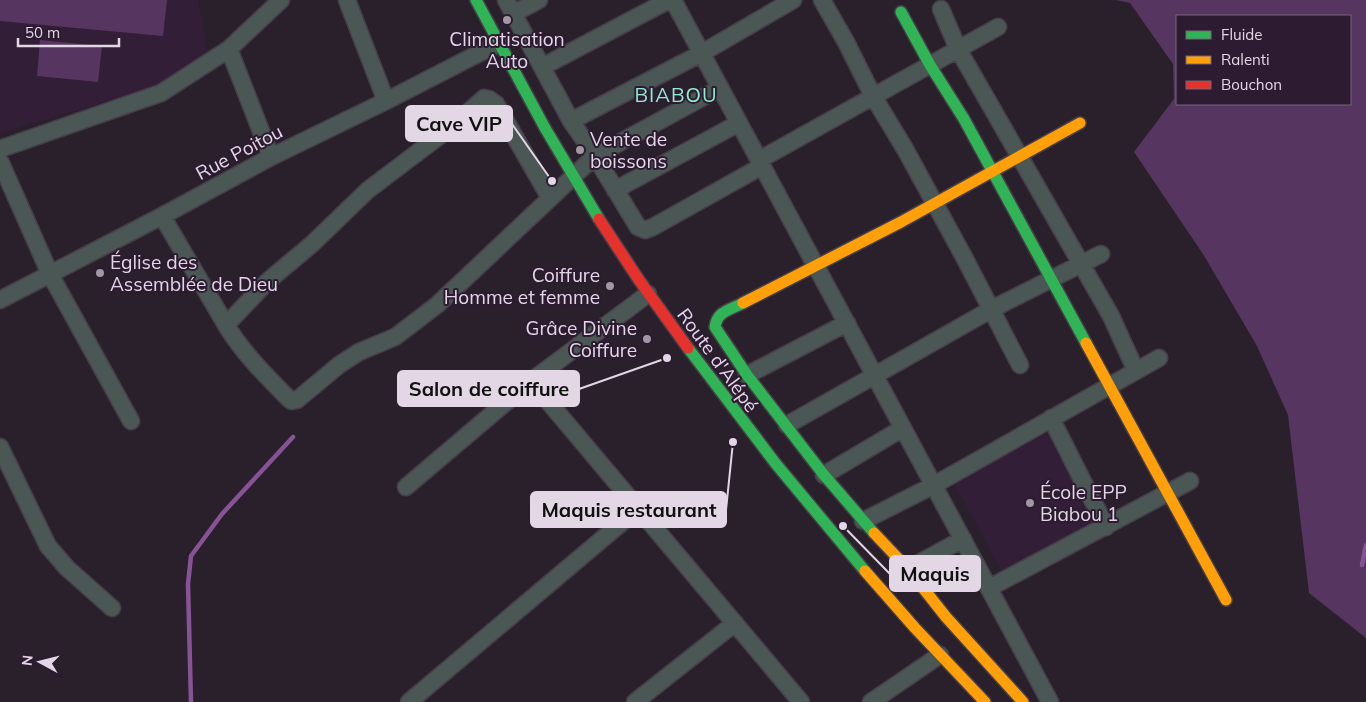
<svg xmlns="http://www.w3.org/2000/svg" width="1366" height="702" viewBox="0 0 1366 702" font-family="Mulish,sans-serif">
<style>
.built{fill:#321e37}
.grass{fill:#573561;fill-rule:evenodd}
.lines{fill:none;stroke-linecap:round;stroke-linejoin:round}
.stream{stroke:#885297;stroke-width:4.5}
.street-casing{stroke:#463e49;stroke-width:19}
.fast-casing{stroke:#463e49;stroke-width:14}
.slow-casing{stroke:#463e49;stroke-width:14}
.jam-casing{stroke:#463e49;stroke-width:14}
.street{stroke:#4a5754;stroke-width:16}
.fast{stroke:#30b455;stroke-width:11}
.slow{stroke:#ff9f0a;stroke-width:11}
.jam{stroke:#e5322d;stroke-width:11}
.poi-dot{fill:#a297a5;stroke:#2c1b31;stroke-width:2}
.labels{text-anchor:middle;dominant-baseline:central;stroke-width:4;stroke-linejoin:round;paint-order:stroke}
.poi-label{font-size:19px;fill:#e3d7e6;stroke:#2c1b31;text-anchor:start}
.street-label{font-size:19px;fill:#e3d7e6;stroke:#2c1b31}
.neighbourhood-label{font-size:20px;letter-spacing:1px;fill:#8fedce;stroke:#2c1b31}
.leader{fill:none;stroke:#e3d7e6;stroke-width:2}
.callout-dot{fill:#e3d7e6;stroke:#2c1b31;stroke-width:2}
.callout{fill:#e3d7e6;stroke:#e3d7e6;stroke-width:2}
.callout-label{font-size:20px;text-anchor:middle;font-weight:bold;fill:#111}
</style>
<rect width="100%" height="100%" fill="#29202c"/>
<path class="built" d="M0,0H198L209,57L159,86L0,133Z
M1055,428L1106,524L1005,578L954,483Z"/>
<path class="grass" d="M0,0H167L163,36L0,21Z
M1116,0H1366V638L1309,593L1288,415L1257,346L1203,254L1134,152L1174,99L1173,64L1130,3ZM1177,16H1350V104H1177Z
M40,40L102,46L98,82L37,76Z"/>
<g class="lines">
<path class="stream" d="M1362,565L1366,545
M191,702L188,584L191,556L222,514L293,437"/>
<defs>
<path id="street" d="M347,0L386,101
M506,0L571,121L595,156L638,227L645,230L653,227L762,166
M673,0L1050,702
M822,0L846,42L873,96L905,149L964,257L1020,365
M941,9L958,49L1111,316L1136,371
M513,14L539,0
M229,49L271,157
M542,67L669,0
M571,121L702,53L793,0
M0,149L161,93L229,49L281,0
M759,160L998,27
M0,161L50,274L131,421
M615,190L739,123
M162,216L226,325L268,281L312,244L368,190L450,128L484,98L489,99L496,104L550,198
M0,300L162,216L271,157L386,101L499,43
M226,325C243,353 266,376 289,399L292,401L297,400L339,365L359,352L395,337L437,305L595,156L720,88
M747,375L847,323
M531,381L801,702
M1051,418L1106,527
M787,425L992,309L1101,254
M0,447L48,546L67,568L112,608
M824,475L903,428
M406,487L531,381L648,294
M863,521L934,485L1159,358
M908,569L963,539
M989,588L1190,481
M409,702L639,508
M635,702L735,623
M871,702L940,655"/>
<path id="fast" d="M476,0L545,128L599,219
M901,12L930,65L964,119L1086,343
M743,303C730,310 717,311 715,327L747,375L824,475L874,533
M688,348L776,464L865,571"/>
<path id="slow" d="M743,303L901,222L1080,123
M1086,343L1226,600
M874,533L908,569L946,617L1023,702
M865,571L915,628L985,702"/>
<path id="jam" d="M599,219L639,280L688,348"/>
</defs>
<use href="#street" class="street-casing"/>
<use href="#fast" class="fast-casing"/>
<use href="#slow" class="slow-casing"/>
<use href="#jam" class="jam-casing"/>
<use href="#street" class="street"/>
<use href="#fast" class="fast"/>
<use href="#slow" class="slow"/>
<use href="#jam" class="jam"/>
</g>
<g class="poi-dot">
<circle cx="507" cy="20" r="5"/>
<circle cx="580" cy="150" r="5"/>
<circle cx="100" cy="273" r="5"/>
<circle cx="610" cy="286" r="5"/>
<circle cx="647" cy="339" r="5"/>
<circle cx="1030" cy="503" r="5"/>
</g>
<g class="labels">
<g class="poi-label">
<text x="507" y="39" text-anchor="middle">Climatisation<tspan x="507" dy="22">Auto</tspan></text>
<text x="590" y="139">Vente de<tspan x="590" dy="22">boissons</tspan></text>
<text x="110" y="262">Église des<tspan x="110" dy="22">Assemblée de Dieu</tspan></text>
<text x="600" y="275" text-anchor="end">Coiffure<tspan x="600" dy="22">Homme et femme</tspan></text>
<text x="637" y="328" text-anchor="end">Grâce Divine<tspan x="637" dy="22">Coiffure</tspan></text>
<text x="1040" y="492">École EPP<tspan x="1040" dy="22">Biabou 1</tspan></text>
</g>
<g class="street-label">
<text transform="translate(239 152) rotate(-28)">Rue Poitou</text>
<text transform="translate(718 360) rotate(54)">Route d'Alépé</text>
</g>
<g class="neighbourhood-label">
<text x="676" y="94">BIABOU</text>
</g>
</g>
<path class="leader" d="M552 181L512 124M667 358L579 389M733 442L726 510M843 526L890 574"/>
<g class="callout-dot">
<circle cx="552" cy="181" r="5"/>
<circle cx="667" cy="358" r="5"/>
<circle cx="733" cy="442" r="5"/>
<circle cx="843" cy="526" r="5"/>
</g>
<g class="callout">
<rect x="406" y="106" width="106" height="35" rx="5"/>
<rect x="398" y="371" width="181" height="35" rx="5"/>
<rect x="531" y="492" width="195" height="35" rx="5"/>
<rect x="890" y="556" width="90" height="35" rx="5"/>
</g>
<g class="callout-label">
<text x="459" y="131">Cave VIP</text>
<text x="489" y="396">Salon de coiffure</text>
<text x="629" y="517">Maquis restaurant</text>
<text x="935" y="581">Maquis</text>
</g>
<rect x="1176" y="15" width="175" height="90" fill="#2c1b31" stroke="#756679"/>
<rect x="1186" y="31" width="25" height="8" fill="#30b455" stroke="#756679"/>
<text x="1221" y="40" font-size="15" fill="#e3d7e6">Fluide</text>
<rect x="1186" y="56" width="25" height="8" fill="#ff9f0a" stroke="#756679"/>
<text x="1221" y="65" font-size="15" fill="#e3d7e6">Ralenti</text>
<rect x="1186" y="81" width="25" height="8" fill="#e5322d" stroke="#756679"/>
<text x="1221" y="90" font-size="15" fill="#e3d7e6">Bouchon</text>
<g transform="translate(40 662) rotate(277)" stroke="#2c1b31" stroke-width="4" paint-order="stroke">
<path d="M0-4L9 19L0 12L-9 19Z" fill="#e3d7e6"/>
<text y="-8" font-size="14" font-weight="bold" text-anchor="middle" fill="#e3d7e6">N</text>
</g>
<path d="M18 38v8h101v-8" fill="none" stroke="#e3d7e6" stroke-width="2.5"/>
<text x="25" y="38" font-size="15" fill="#e3d7e6" stroke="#2c1b31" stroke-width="4" paint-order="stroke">50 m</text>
</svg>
